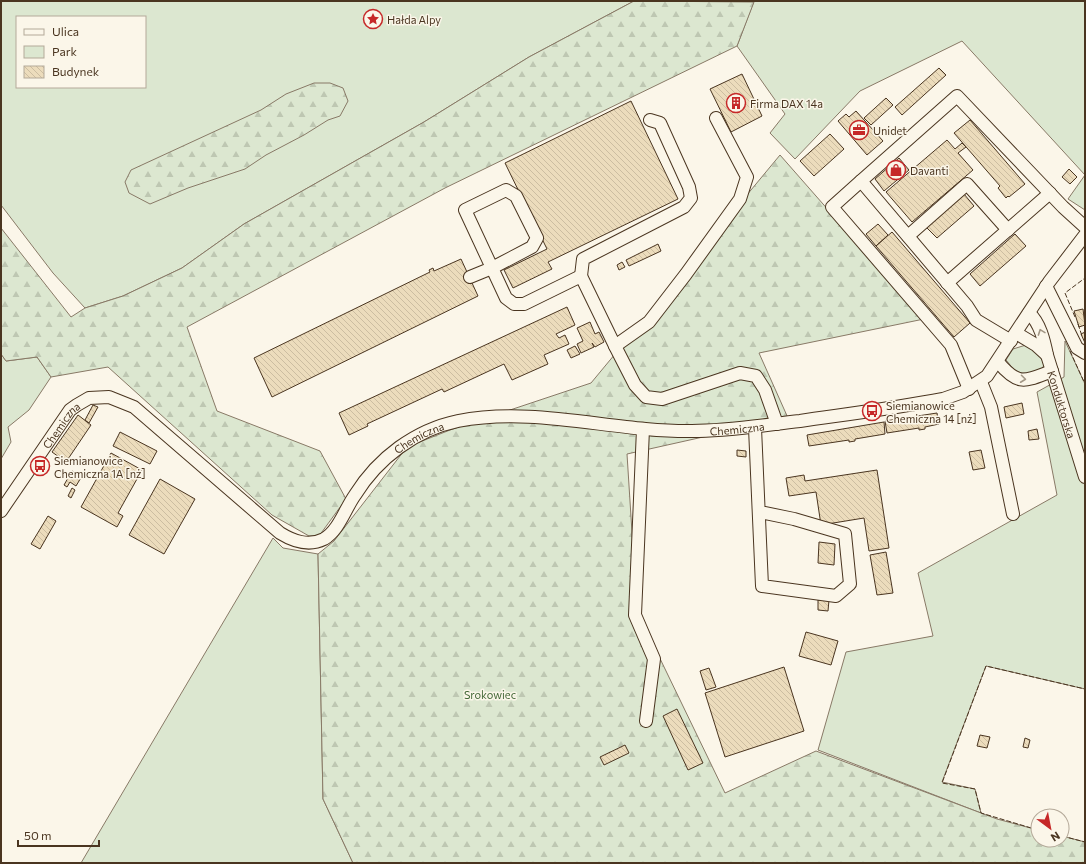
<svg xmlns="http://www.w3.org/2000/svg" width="1086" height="864" viewBox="0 0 1086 864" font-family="Commissioner,sans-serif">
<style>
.green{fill:#dce7d0;stroke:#887966;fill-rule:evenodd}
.forest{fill:url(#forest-firs);stroke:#887966}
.building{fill:url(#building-back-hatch);stroke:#4a3520}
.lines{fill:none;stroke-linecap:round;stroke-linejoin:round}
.minor-casing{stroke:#4a3520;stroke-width:14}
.minor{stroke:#fbf6e9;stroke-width:12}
.fence{stroke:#4a3520;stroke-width:1;stroke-dasharray:5 2;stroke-linecap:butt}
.oneway{stroke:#a29684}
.labels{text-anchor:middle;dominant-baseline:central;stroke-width:3;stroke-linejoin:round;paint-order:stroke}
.poi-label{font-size:11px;fill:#4a3520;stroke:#fbf6e9;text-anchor:start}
.street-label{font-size:11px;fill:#4a3520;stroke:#fbf6e9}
.park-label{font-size:11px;fill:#436837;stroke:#fbf6e9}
</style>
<defs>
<pattern id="forest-firs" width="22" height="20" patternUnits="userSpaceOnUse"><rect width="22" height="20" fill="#dce7d0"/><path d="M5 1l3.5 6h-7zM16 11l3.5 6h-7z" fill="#bec7b2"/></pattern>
<pattern id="building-back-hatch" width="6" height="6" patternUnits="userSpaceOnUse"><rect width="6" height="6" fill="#ecdcbc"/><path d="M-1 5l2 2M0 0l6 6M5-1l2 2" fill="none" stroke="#ccbda1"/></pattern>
</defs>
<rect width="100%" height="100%" fill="#fbf6e9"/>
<path class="green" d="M1,1H634L529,57L424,122L244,224L182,268L123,296L85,308L53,273L1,205ZM17,17H145V87H17Z
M754,1H1085V210L1068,199L1085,175L962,41L860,91L795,159L770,133L785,114L737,46Z
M1065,341L1085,384V689L986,666L942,782L975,789L981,813L818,750L846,652L933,636L918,573L1057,495L1037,392L1064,377Z
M1026,345L1040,354L1044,365C1039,377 1024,374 1015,371L1006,360L1013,349Z
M1,354L6,361L37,357L51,377L29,410L8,427L11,442L1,459Z
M273,538L283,548L318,554L323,799L353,863H81Z"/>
<path class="forest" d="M634,1L754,2L737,46L445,188L187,327L217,411L320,451L346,499L319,536H309L272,515L108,367L51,377L37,357L6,361L1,354V228L71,317L85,308L123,296L182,268L244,224L424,122L529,57Z
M314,83H330L343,88L348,101L340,116L328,120L304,135L266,155L245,169L188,188L150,204L129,193L125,182L131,170L261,110L286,94Z
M780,155L924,319L759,353L788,418L627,454L637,611L725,793L816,751L997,819L1038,830V840H1062V836L1085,842V863H353L323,799L318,554L334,541L407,447L450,430L591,383Z"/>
<path class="building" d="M939,68L946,75L902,115L895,107Z
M742,74L762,116L731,132L710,89Z
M886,98L893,105L871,125L864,118Z
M631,101L678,199L548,262L552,269L513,288L504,270L547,249L505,163Z
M856,111L883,141L867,155L838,121L846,114L849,117Z
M970,120L1025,184L1009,197L1008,196L1006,198L998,188L1000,186L954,133Z
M830,134L844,149L814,176L800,161Z
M947,140L955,149L962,143L966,147L958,153L973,170L912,222L886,192Z
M899,158L909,170L884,191L875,179Z
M1069,169L1077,177L1070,184L1062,177Z
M964,194L974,206L937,238L926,227Z
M878,224L888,235L876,246L866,234Z
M892,232L970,323L954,337L876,246Z
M1015,234L1026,246L980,286L970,274Z
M658,244L661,251L629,266L626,260Z
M461,259L478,296L272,397L254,358L430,272L429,270L433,268L434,271Z
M622,262L625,267L619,270L617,265Z
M567,307L575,325L556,334L559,338L565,335L569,344L544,355L548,364L512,380L504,364L444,392L442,389L367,424L368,426L349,435L339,413Z
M1083,309L1085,325L1079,327L1074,311Z
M590,322L595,334L599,332L604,342L595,347L592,343L594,347L581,353L577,344L583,341L577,328Z
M1085,332V343L1081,334Z
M575,346L580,354L571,358L567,350Z
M1022,403L1024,414L1006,418L1004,407Z
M93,405L98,407L89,423L85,420Z
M937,413L939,424L925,427V429L919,430V428L887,433L885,421Z
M78,415L91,425L66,462L52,452Z
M884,422L885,434L855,439V441L849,442V440L809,446L807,435Z
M1037,429L1039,439L1029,440L1028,431Z
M120,432L157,451L150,464L113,446Z
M737,450L746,451V457L737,456Z
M981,450L985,468L973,470L969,452Z
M111,453L142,470L118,513L123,516L117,527L81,507Z
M877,470L889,548L869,551L864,518L821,525L816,492L789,496L786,478L804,475L805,481Z
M72,471L82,476L76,486L70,482L67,487L64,485Z
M160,479L195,499L164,554L129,535Z
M72,488L75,490L71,498L68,496Z
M48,516L56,521L40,549L31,544Z
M819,542L835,544L834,565L818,563Z
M886,552L893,593L877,595L870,555Z
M818,600H829L828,611L818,610Z
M806,632L838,641L831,665L799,656Z
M784,667L804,731L725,757L705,693Z
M709,668L716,687L706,690L700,671Z
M677,709L703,763L688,770L663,716Z
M980,735L990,737L987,748L977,746Z
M1025,738L1030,740L1028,748L1023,747Z
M625,745L629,753L604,765L600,757Z"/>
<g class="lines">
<defs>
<g id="minor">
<path d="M716,118L747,177L740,199L686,274L649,322L615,346L635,385L646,397L662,399L740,373L756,376L765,390L777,424"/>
<path d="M861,181L832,207L951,345L969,389"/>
<path d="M908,236L967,184L1008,230"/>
<path d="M581,276L583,259L684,207L691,198L689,187L660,123L650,120"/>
<path d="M470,277L492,268L532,247L537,238L516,196L506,190L465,210L506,298L514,304H524L581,276L615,346"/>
<path d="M947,283L1050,193"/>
<path d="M1046,286L1077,348L1085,353"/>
<path id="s1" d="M1029,313C1040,323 1044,340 1047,355L1085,477"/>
<path d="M1016,333L1036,345L1047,355"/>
<path d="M1011,341L976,320L967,306L861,181L957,96L1063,207L1085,227"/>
<path d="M998,362C1019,387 1025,381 1052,371"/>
<path d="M981,382L991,407L1013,514"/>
<path d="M755,428L762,586L836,596L850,584L845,534L794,519L760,512"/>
<path d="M643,429L635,615L654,659L646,721"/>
<path id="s2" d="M1,511L70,410L77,405L89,398L109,397L134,407L280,533C293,541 308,547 324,539C339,530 345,509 355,495C378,458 415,430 458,421C536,406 614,432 692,431C729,431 764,425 800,421C848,414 896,408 943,399L963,392L987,376L1049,282L1085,235"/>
</g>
</defs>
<use href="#minor" class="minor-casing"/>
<use href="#minor" class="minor"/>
<path class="fence" d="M1075,317L1065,293L1085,278
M1078,324L1082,336
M1070,351L1085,384
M1038,830L981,813L975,789L942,783L986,666L1085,689
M1062,836L1085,842"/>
</g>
<defs><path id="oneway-chevron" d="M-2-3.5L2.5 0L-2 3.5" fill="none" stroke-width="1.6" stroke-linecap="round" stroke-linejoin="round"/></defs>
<g class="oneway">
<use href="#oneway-chevron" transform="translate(1041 332) rotate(-110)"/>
<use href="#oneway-chevron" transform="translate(1023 379) rotate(7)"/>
</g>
<defs>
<symbol id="sight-ring" viewBox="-11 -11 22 22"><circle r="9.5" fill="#fbf6e9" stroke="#c62828" stroke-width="1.5"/><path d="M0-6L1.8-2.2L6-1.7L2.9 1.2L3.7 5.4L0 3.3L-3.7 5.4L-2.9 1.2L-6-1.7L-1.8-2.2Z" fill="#c62828"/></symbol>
<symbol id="building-ring" viewBox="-11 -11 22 22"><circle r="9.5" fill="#fbf6e9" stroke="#c62828" stroke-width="1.5"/><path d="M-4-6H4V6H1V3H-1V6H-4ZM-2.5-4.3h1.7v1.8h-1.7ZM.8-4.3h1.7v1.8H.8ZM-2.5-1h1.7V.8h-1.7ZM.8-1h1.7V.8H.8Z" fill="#c62828"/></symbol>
<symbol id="office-ring" viewBox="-11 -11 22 22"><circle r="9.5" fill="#fbf6e9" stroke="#c62828" stroke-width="1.5"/><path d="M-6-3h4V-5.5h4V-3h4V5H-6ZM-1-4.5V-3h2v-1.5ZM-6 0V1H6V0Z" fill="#c62828"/></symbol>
<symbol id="shop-ring" viewBox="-11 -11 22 22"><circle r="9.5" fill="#fbf6e9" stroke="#c62828" stroke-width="1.5"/><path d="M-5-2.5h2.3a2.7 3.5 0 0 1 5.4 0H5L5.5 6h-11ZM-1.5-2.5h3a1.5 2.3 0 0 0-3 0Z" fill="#c62828"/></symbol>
<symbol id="bus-ring" viewBox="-11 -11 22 22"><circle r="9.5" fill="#fbf6e9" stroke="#c62828" stroke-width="1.5"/><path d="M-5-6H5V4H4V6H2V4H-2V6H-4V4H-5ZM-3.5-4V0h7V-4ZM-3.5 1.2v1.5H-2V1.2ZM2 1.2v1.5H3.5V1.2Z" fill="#c62828"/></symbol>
</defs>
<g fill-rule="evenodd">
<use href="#sight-ring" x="362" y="8" width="22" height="22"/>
<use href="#building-ring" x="725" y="92" width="22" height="22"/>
<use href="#office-ring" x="848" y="119" width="22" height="22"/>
<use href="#shop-ring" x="885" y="159" width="22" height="22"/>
<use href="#bus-ring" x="861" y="400" width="22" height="22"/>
<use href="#bus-ring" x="29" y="455" width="22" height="22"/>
</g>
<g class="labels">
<g class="poi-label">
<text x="387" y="19">Hałda Alpy</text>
<text x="750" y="103">Firma DAX 14a</text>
<text x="873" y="130">Unidet</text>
<text x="910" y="170">Davanti</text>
<text x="886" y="405">Siemianowice<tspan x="886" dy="13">Chemiczna 14 [nż]</tspan></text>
<text x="54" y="460">Siemianowice<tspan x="54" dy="13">Chemiczna 1A [nż]</tspan></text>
</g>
<g class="street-label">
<text stroke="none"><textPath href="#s1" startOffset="98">Konduktorska</textPath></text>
<text stroke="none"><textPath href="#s2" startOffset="105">Chemiczna</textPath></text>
<text stroke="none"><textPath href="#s2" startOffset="896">Chemiczna</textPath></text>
<text stroke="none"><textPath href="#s2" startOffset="573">Chemiczna</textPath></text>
</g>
<g class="park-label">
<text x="490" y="694">Srokowiec</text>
</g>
</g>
<rect width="1086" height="864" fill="none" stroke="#4a3520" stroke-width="4"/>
<rect x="16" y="16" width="130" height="72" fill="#fbf6e9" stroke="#b4a999"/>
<rect x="24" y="29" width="20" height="6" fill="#fbf6e9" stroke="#b4a999"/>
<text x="52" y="36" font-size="12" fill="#4a3520">Ulica</text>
<rect x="24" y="46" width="20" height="12" fill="#dce7d0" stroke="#b4a999"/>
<text x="52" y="56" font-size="12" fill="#4a3520">Park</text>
<rect x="24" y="66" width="20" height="12" fill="url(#building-back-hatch)" stroke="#b4a999"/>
<text x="52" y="76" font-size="12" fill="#4a3520">Budynek</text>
<g transform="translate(1050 828) rotate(148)"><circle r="19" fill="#fbf6e9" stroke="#b4a999"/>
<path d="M0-3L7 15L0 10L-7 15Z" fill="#c62828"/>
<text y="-6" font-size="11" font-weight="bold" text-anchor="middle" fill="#4a3520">N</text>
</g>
<path d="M18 840v6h81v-6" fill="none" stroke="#4a3520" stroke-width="2"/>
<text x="24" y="840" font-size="12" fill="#4a3520" stroke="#fbf6e9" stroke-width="3" paint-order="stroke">50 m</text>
</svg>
